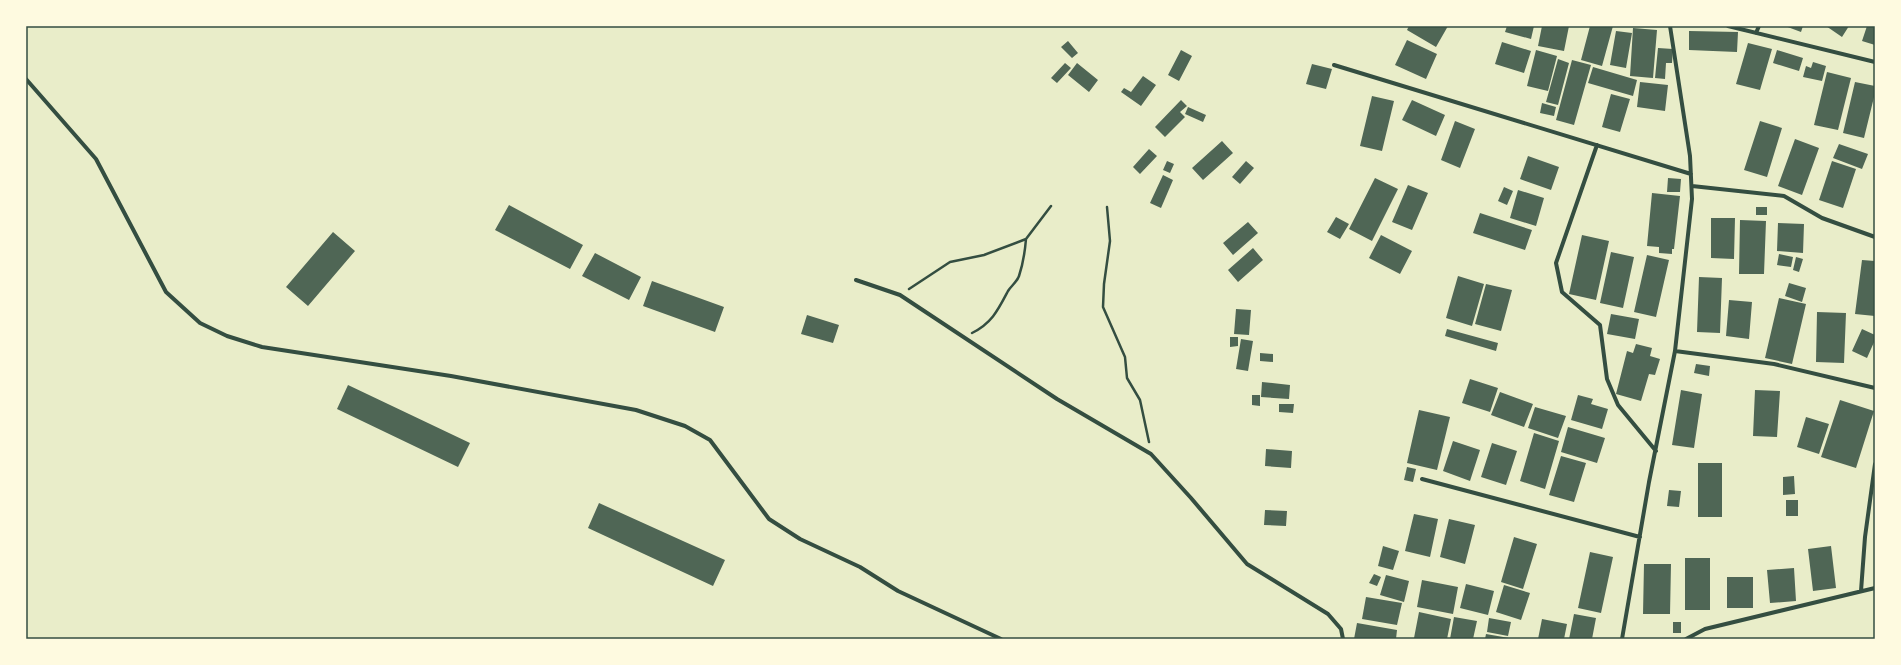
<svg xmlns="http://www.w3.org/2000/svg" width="1901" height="665" viewBox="0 0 1901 665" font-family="Karla,sans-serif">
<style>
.building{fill:#4f6655}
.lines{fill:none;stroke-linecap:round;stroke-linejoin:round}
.path{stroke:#344e41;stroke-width:2.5}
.minor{stroke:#344e41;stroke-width:4}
.neatline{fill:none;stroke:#344e41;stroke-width:1.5}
</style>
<rect width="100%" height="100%" fill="#e9edc9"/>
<path class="building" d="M1409,26H1448L1436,47L1407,30Z
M1507,26H1534L1531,39L1505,32Z
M1542,26H1569L1564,51L1538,46Z
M1590,26H1613L1602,66L1581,60Z
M1785,26H1803L1801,32Z
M1826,26H1849L1842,37Z
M1867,26H1875V45L1862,41Z
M1633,28L1657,30L1653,78L1630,76Z
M1616,31L1632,33L1626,68L1610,65Z
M1689,31L1738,32L1737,52L1689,50Z
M1407,40L1437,54L1426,79L1395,65Z
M1068,41L1078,53L1072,58L1061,47Z
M1502,42L1531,51L1524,73L1495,64Z
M1748,43L1772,49L1760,90L1736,84Z
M1658,48L1673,49L1672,63H1666L1665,79L1655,78Z
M1181,50L1192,56L1179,81L1168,75Z
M1536,50L1557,56L1548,91L1527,86Z
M1777,50L1803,58L1799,71L1773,63Z
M1558,59L1569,63L1558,105L1546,102Z
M1572,60L1591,65L1574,125L1556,120Z
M1813,62L1826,66L1822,81L1803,77L1806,66L1811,68Z
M1065,63L1071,68L1057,83L1051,78Z
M1077,63L1098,80L1089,92L1068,75Z
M1312,64L1332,69L1326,89L1306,84Z
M1593,67L1637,80L1633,96L1588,83Z
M1827,72L1851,78L1838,130L1814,125Z
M1143,76L1156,85L1141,106L1121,92L1124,88L1131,92Z
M1640,82L1668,85L1665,111L1637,107Z
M1855,82L1875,86V93L1864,138L1843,133Z
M1611,94L1630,99L1620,132L1602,127Z
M1372,96L1394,101L1382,151L1360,146Z
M1181,100L1187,106L1180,112L1185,117L1165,137L1155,127Z
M1412,100L1445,115L1436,136L1402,120Z
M1542,103L1556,107L1554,116L1540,113Z
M1188,107L1206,115L1203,122L1185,114Z
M1455,121L1475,129L1460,168L1441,160Z
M1760,121L1782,128L1767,177L1744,170Z
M1795,139L1819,148L1802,195L1778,186Z
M1222,141L1233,153L1203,180L1192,168Z
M1839,144L1868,154L1862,169L1833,158Z
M1149,149L1157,156L1140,174L1133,167Z
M1528,156L1559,167L1551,190L1520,179Z
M1167,161L1174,164L1170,173L1163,170Z
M1246,161L1254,168L1240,184L1232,177Z
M1832,161L1856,169L1843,208L1819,200Z
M1163,175L1173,180L1161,208L1150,203Z
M1375,178L1398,189L1372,241L1349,229Z
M1668,178L1681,179L1680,192H1667Z
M1408,185L1428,193L1412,230L1392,222Z
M1504,187L1513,191L1507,205L1498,201Z
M1518,190L1544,198L1536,226L1510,218Z
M1652,193L1680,196L1674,249H1672V254L1659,253V247L1647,246Z
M509,205L583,245L570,269L495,230Z
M1756,207H1767V215H1756Z
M1480,213L1532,230L1525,250L1473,233Z
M1336,217L1349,224L1340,239L1327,232Z
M1711,218H1735L1734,259L1711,258Z
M1740,220L1766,221L1764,274H1739Z
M1248,222L1258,233L1233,255L1223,243Z
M1778,223L1804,224L1803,253L1777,251Z
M333,232L355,251L308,306L286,287Z
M1381,235L1412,251L1400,274L1369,258Z
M1582,235L1609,241L1596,300L1569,294Z
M1253,248L1263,260L1238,282L1228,270Z
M1611,252L1634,257L1623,308L1600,303Z
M595,253L641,277L629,300L582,276Z
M1779,254L1793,257L1791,267L1777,265Z
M1647,255L1669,260L1656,317L1634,312Z
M1796,257L1803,259L1799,272L1793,270Z
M1862,260L1875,261V316L1855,314Z
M1458,276L1484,284L1472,326L1446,318Z
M1699,277L1722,278L1720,333L1697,332Z
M652,281L724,307L715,332L643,306Z
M1789,283L1806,288L1802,302L1785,296Z
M1486,284L1512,290L1501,331L1475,324Z
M1779,298L1806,304L1792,364L1765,358Z
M1729,300L1752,302L1749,339L1726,336Z
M1236,309L1251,310L1249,335L1234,334Z
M1817,312L1846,313L1844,363L1816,362Z
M1611,314L1639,319L1635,339L1607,334Z
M807,315L839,325L833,343L801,334Z
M1447,329L1498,343L1496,351L1445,336Z
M1862,329L1875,335V340L1867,358L1852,351Z
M1230,337H1238V346L1230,347Z
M1241,339L1253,341L1248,371L1236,369Z
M1636,344L1652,348L1650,356L1660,359L1655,375L1649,374L1641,401L1616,394L1627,351L1633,353Z
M1260,353L1273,354V362L1260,361Z
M1696,364L1710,366L1709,376L1694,373Z
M1470,379L1498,388L1490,412L1462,403Z
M1262,382L1290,385L1289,399L1261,397Z
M348,385L470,443L458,467L337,409Z
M1681,390L1702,394L1694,448L1672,445Z
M1755,390L1780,391L1777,437L1753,436Z
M1500,392L1533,404L1524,427L1491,415Z
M1252,395H1260V406L1252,405Z
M1578,395L1593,399L1591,404L1608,409L1602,429L1571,420Z
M1840,400L1874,411L1856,468L1821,457Z
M1279,404H1294L1293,413L1279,412Z
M1535,407L1566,416L1558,438L1528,428Z
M1419,410L1450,417L1437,470L1407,463Z
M1806,417L1829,424L1819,454L1797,447Z
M1568,427L1605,438L1597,463L1561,452Z
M1534,433L1559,441L1545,489L1520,481Z
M1453,441L1480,450L1470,481L1443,471Z
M1492,443L1517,451L1506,485L1481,477Z
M1266,449L1292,451L1291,468L1265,466Z
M1561,456L1586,463L1574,502L1549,495Z
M1698,463H1722V517H1698Z
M1407,467L1416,469L1413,482L1404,480Z
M1794,476L1795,494L1783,495V477Z
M1669,490L1681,491L1679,507L1667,506Z
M1786,500H1798V516H1786Z
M599,503L725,560L713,586L588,528Z
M1265,510L1287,511L1286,526L1264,525Z
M1414,514L1438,519L1430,557L1405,551Z
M1449,519L1475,525L1465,564L1440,557Z
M1514,537L1537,544L1523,589L1501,582Z
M1383,546L1399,551L1393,570L1378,566Z
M1831,546L1836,588L1813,591L1808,549Z
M1590,552L1613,557L1601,613L1578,608Z
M1685,558H1710V610H1685Z
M1644,564H1671L1670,614H1643Z
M1794,568L1796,601L1770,603L1767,570Z
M1374,574L1381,577L1377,586L1369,583Z
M1386,575L1409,581L1404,602L1380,595Z
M1727,577H1753V608H1727Z
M1422,580L1458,587L1453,614L1417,607Z
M1466,584L1494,591L1488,615L1460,608Z
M1504,585L1530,593L1521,620L1496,612Z
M1366,597L1402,603L1397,625L1362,619Z
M1419,612L1451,619L1447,639L1414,638Z
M1574,614L1596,618L1592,639H1569Z
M1454,617L1477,621L1473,639H1450Z
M1489,618L1511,622L1508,636L1487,632Z
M1542,619L1567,624L1564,639H1538Z
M1673,622H1681V633H1673Z
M1357,623L1397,630L1396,639H1354Z
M1486,634L1509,638L1508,639H1485Z"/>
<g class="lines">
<path class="path" d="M1107,207L1110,241L1104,284L1103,307L1125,357L1127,378L1140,400L1149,442
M909,289L950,262L984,255L1026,239L1051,206
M972,333C992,323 998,310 1008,291C1011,286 1017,282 1019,276C1023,264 1025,251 1026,239"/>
<path class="minor" d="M1728,26L1875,62
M1756,33L1759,26
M1334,65L1691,174
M26,79L96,159L166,292L200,323L227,336L262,347L451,376L636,410L685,426L710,440L769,519L800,539L860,567L898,591L1001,639
M1597,145L1556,263L1562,292L1600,325L1607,379L1618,405L1656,451
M1692,186L1784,196L1822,218L1875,237
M856,280L900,295L1057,399L1151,454L1191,498L1247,564L1328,614L1341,629L1343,639
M1675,351L1774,364L1875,388
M1422,479L1640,537
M1861,591L1865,537L1875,464
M1622,639L1649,482L1675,351L1692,199L1690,156L1670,26
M1686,639L1705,629L1875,588"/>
</g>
<rect width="1901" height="665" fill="none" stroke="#fefae0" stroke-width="54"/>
<rect x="27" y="27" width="1847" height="611" class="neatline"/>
</svg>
